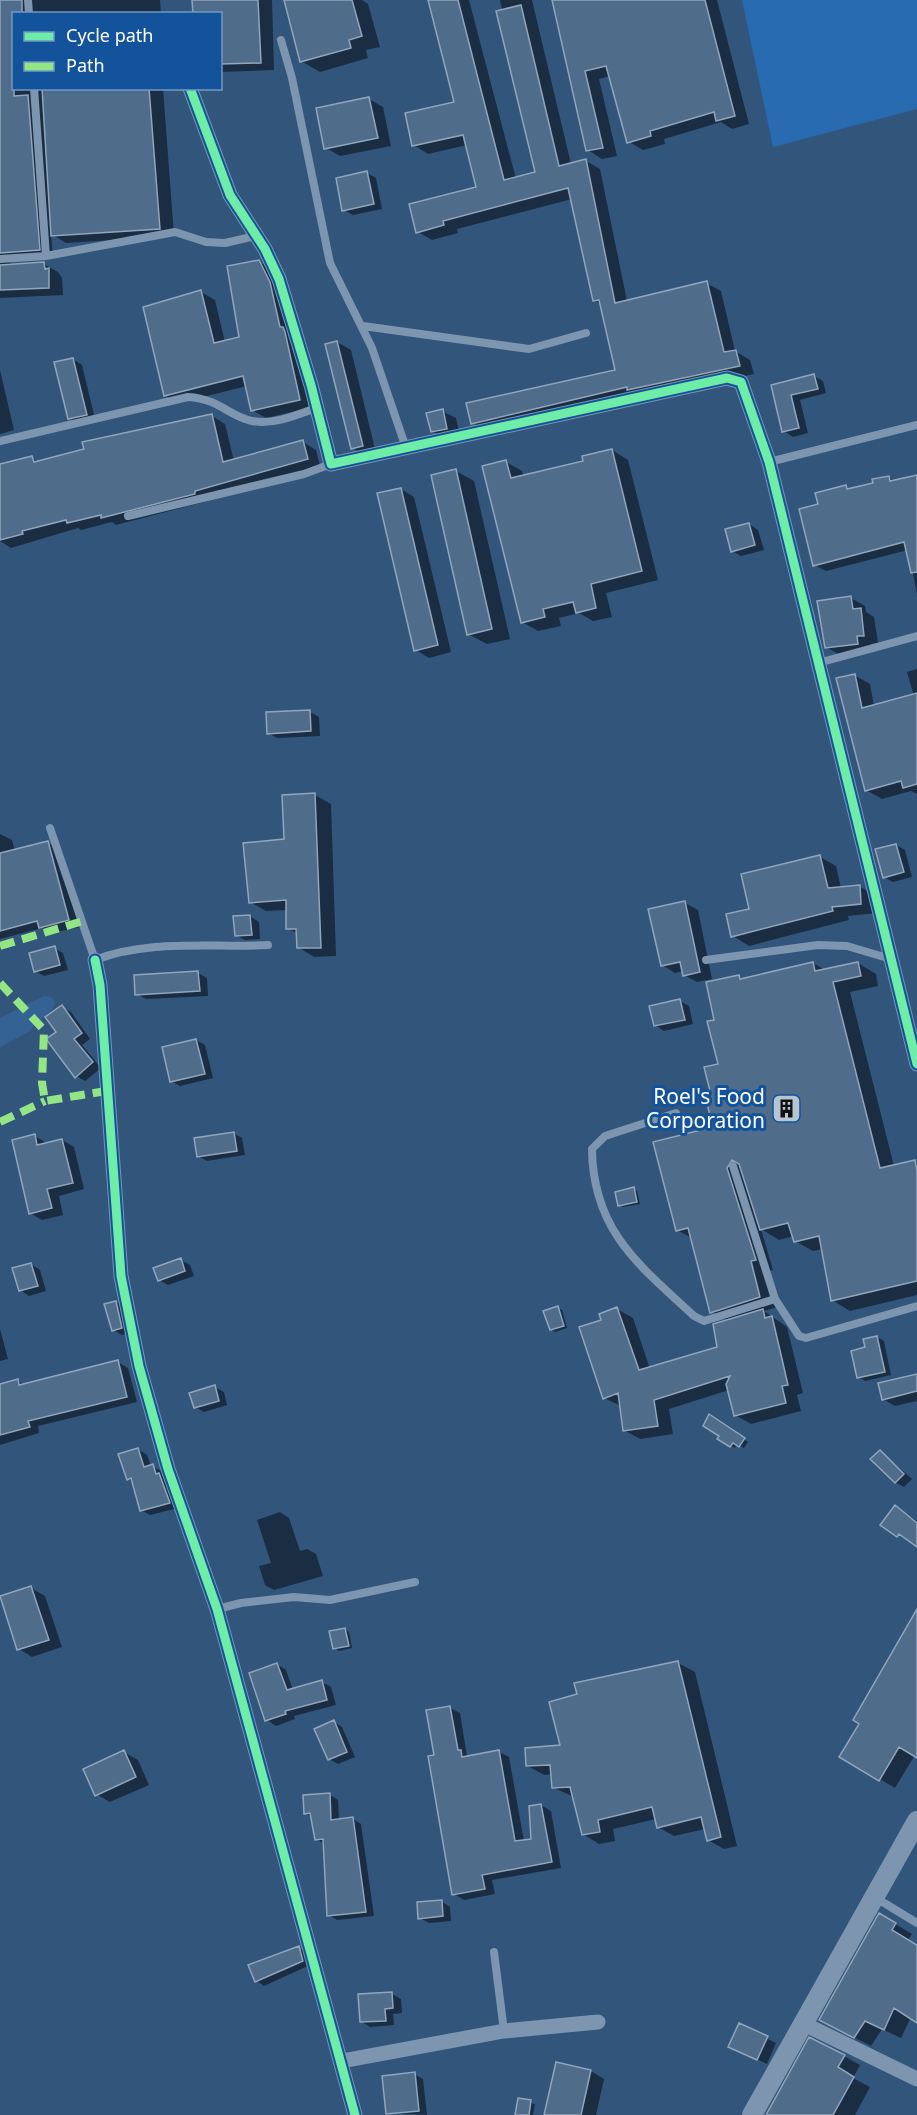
<svg xmlns="http://www.w3.org/2000/svg" width="917" height="2115" viewBox="0 0 917 2115" font-family="'Noto Sans',sans-serif">
<style>
.green{fill:#286bb1}
.water{fill:#356295}
.shadow{fill:#0007}
.building{fill:#506c8b;stroke:#91a5bb;stroke-width:1.5}
.lines{fill:none;stroke-linecap:round;stroke-linejoin:round}
.service{stroke:#7d95ae;stroke-width:8}
.minor{stroke:#7d95ae;stroke-width:15}
.tertiary{stroke:#7d95ae;stroke-width:20}
.quiet{stroke:#94e586;stroke-width:8;stroke-dasharray:15 8;stroke-linecap:butt}
.cycleway-casing{stroke:#13539b;stroke-width:13}
.cycleway{stroke:#6deda7;stroke-width:9}
.labels{text-anchor:middle;dominant-baseline:central;stroke-width:6;stroke-linejoin:round;paint-order:stroke}
.poi-label{font-size:21px;fill:#fff;stroke:#13539b;text-anchor:end}
</style>
<rect width="100%" height="100%" fill="#32557c"/>
<path class="green" d="M742,0H917V109L773,147Z"/>
<path class="water" d="M44,996L51,997L55,1002L53,1008L27,1033L0,1047V1018Z"/>
<path class="shadow" d="M0,0H160L161,14H14V88H163L174,236L66,243L51,234L53,258L13,260L9,266L44,264L58,272L62,278L63,295L0,298Z
M194,0H272L274,70L220,72V14Z
M285,0H362L368,4L380,47L366,50L368,58L320,72L301,61Z
M429,0H469L516,179L536,173L500,0H532L571,164L586,161L600,169L627,301L706,283L721,291L735,351L750,360L754,374L487,431L473,423L617,371L601,304L594,300L572,199L457,229L458,233L432,240L418,232L478,188L467,145L428,154L414,145L456,103Z
M553,0H717L749,124L732,129L721,122L664,139L665,144L643,150L629,142L610,76L599,79L617,156L602,159L588,150Z
M369,99L383,107L391,146L340,156L326,148Z
M367,173L376,178L382,209L353,215L344,210Z
M259,262L273,270L313,407L266,418L252,410L247,386L179,403L165,395L201,292L215,300L225,342L240,338Z
M337,342L351,350L376,453L366,456L352,448Z
M73,359L82,365L95,419L78,423L69,418Z
M0,370L14,430L0,434Z
M814,376L823,381L826,393L800,400L808,433L793,437L784,431L772,386Z
M442,411L456,418L460,436L446,439L432,431Z
M212,416L225,424L234,461L303,442L316,450L320,466L207,498L208,501L116,525L112,522L81,530L78,528L11,548L0,541V465L32,458L39,462Z
M612,450L628,460L658,580L606,593L612,617L593,621L579,613L559,618L561,626L538,631L522,622L506,462L522,471L524,477L585,462Z
M456,471L474,481L510,639L487,644L468,634Z
M917,476V594L908,550L826,571L814,565L819,505L846,487L851,490L875,484L889,477L895,481Z
M401,489L414,497L451,652L429,658L416,650Z
M749,524L758,530L764,550L741,556L732,551Z
M851,598L865,606L866,612L874,617L878,643L871,644L872,651L840,655L826,647Z
M917,669V794L911,791L882,799L866,790L854,675L870,684L874,706L914,696L907,672Z
M310,712L319,717L320,736L277,738L268,733Z
M315,795L331,804L336,956L314,957L298,947V934L288,928L287,910L266,911L250,902Z
M0,834L12,840L15,851L48,843L59,849L80,927L51,933L42,928L0,939Z
M896,845L905,850L912,877L893,882L884,877Z
M820,857L836,866L841,888L859,886L876,896L877,913L848,916L849,920L749,946L733,936L751,910Z
M685,903L698,910L712,979L697,982L684,975L683,971L675,973L662,965Z
M250,916L259,922L260,939L245,940L236,935L235,918Z
M54,948L63,953L68,970L44,976L35,971Z
M813,963L825,970L858,963L876,974L878,986L850,992L894,1166L917,1163V1295L850,1311L832,1300L823,1249L813,1251L795,1241L794,1236L779,1240L761,1229L773,1270L768,1271L777,1307L764,1311L787,1327L803,1393L797,1395L801,1411L751,1424L735,1415L729,1390L669,1409L673,1434L640,1439L624,1430L621,1406L604,1398L603,1321L617,1309L633,1318L650,1369L719,1348L728,1321L712,1312L692,1238L677,1230L714,1128L712,1092L720,1065L716,1021L739,976L745,980Z
M198,973L207,978L208,996L146,999L137,994Z
M680,1001L689,1006L693,1024L664,1031L655,1025Z
M62,1007L71,1012L90,1039L82,1045L101,1068L85,1081L76,1076L58,1032Z
M196,1040L205,1045L213,1078L180,1086L171,1081Z
M233,1133L242,1138L245,1155L207,1161L198,1156Z
M35,1136L48,1144L62,1140L74,1147L84,1189L59,1196L63,1215L42,1220L30,1213Z
M633,1189L637,1191L640,1204L623,1207L619,1205Z
M181,1260L190,1265L194,1276L168,1285L159,1280Z
M31,1264L40,1270L46,1291L29,1296L20,1290Z
M116,1302L125,1307L130,1333L122,1335L113,1330Z
M558,1308L562,1310L567,1328L555,1332L551,1329Z
M0,1329L8,1359L0,1361Z
M877,1337L884,1341L891,1375L865,1381L859,1377Z
M118,1362L128,1368L137,1402L38,1426L39,1433L0,1445V1385L18,1381L25,1385Z
M917,1375V1401L895,1406L883,1399Z
M215,1387L224,1392L227,1405L204,1412L195,1407Z
M710,1416L748,1442L744,1448L737,1444L735,1448L719,1439L721,1435Z
M138,1449L147,1455L151,1466L162,1471L178,1508L150,1515L141,1510L134,1482L128,1479Z
M880,1451L912,1479L904,1487L895,1482Z
M896,1507L917,1521V1546L883,1524Z
M280,1512L289,1518L300,1551L307,1549L316,1554L323,1576L274,1590L265,1585L259,1566L271,1563L257,1520Z
M31,1588L45,1596L62,1647L32,1657L19,1649Z
M917,1612V1756L915,1755L895,1788L841,1756Z
M345,1629L349,1632L352,1648L339,1651L335,1648Z
M678,1663L695,1672L737,1846L724,1849L708,1840L705,1829L674,1836L658,1827L656,1819L613,1829L615,1841L599,1844L583,1834L574,1797L554,1788L553,1774L544,1775L528,1766L562,1747Z
M277,1664L286,1670L293,1690L322,1682L331,1687L336,1705L294,1716L295,1719L276,1726L267,1720Z
M450,1708L460,1713L467,1756L499,1752L509,1757L524,1841L532,1840L541,1805L551,1811L561,1868L492,1880L495,1894L464,1900L454,1894L435,1756Z
M334,1722L342,1727L355,1757L338,1764L329,1759Z
M124,1752L138,1760L149,1785L110,1802L96,1794Z
M330,1795L338,1800L339,1820L353,1819L361,1824L374,1916L337,1920L329,1915L325,1844L316,1839L312,1817L305,1813Z
M441,1901L450,1907L451,1921L429,1923L420,1918Z
M880,1915L912,1934L908,1940L917,1946V2021L911,2017L901,2038L882,2029L871,2046L837,2029Z
M299,1948L306,1952L310,1965L264,1986L257,1981Z
M392,1994L401,1999L402,2013L393,2014L394,2025L370,2027L361,2021Z
M740,2025L776,2043L767,2064L739,2051Z
M844,2056L860,2065L853,2078L870,2087L855,2115H767Z
M591,2071L604,2079L596,2115H548Z
M414,2074L423,2079L427,2115L387,2113Z
M520,2100L535,2104L533,2115H517Z"/>
<path class="building" d="M0,0H22V14H14V96L28,95L40,250L0,253Z
M192,0H258L261,63L220,64V14H193Z
M284,0H352L362,36L349,40L351,48L300,62Z
M428,0H458L504,180L535,172L496,11L521,5L559,166L586,159L615,303L707,281L724,352L736,350L740,366L627,390V387L471,424L466,403L615,370L599,300L593,301L568,188L443,221L444,225L416,233L409,204L476,187L463,135L412,146L405,113L454,102Z
M552,0H705L735,116L716,121L714,112L650,131L651,136L627,143L606,66L585,71L603,148L586,151Z
M42,88H149L160,229L51,236Z
M369,97L378,138L324,149L316,108Z
M367,171L374,204L342,211L336,178Z
M259,260L270,282L280,327H283L285,332L300,400L251,411L243,376L164,396L143,307L201,290L214,343L239,337L227,266Z
M44,262L45,269L49,268V288L0,290V265Z
M337,341L363,446L351,449L325,344Z
M73,358L87,415L68,419L54,362Z
M814,374L818,389L791,395L799,428L782,432L771,385Z
M443,409L447,429L431,432L426,413Z
M212,414L223,462L303,440L308,459L195,491V494L101,518V515L67,523L66,520L22,531L23,534L0,540V464L32,456L34,462L84,449L82,442Z
M612,449L642,571L591,584L596,608L576,613L573,602L543,609L545,617L521,623L482,466L506,460L511,478L583,461L582,456Z
M456,469L492,629L467,635L431,475Z
M917,475V572L911,573L904,542L813,566L799,509L818,504L815,493L846,485L847,489L873,483L872,479L889,476L890,481Z
M401,488L438,645L414,651L377,493Z
M749,523L755,545L731,552L725,529Z
M851,596L853,609L861,608L864,636H857L858,644L825,648L817,601Z
M855,674L862,708L917,693V784L903,788L901,781L865,791L836,678Z
M310,710L311,731L267,734L266,712Z
M315,793L321,948H297L296,929H286V900L249,903L243,843L284,839L282,795Z
M48,841L69,920L39,928L37,921L0,931V853Z
M896,844L904,872L883,878L875,849Z
M820,855L828,888L860,885L861,904L832,907L833,911L731,937L726,914L749,909L741,874Z
M685,901L700,972L683,976L680,962L661,966L648,909Z
M250,915L252,935L235,936L233,916Z
M55,946L60,965L34,972L29,953Z
M813,962L815,971L858,962L861,976L833,982L880,1168L915,1160L917,1171V1281L831,1301L819,1236L794,1242L788,1223L760,1230L739,1164L732,1160L727,1168L756,1260L751,1261L760,1297L710,1313L688,1228L676,1231L653,1142L713,1127L704,1092L710,1091L704,1067L718,1064L707,1021L714,1020L706,982L739,975L740,979Z
M198,971L200,991L135,995L134,975Z
M680,999L685,1020L654,1026L649,1006Z
M62,1005L82,1033L74,1039L93,1062L75,1078L46,1039L56,1032L45,1017Z
M196,1039L205,1074L170,1082L162,1047Z
M234,1132L237,1151L197,1157L194,1138Z
M35,1134L37,1145L62,1139L73,1183L47,1189L52,1208L29,1214L12,1140Z
M634,1187L637,1202L618,1206L615,1192Z
M181,1258L185,1271L158,1281L153,1268Z
M31,1263L38,1286L19,1291L12,1268Z
M116,1301L122,1328L112,1331L104,1304Z
M558,1306L564,1326L550,1330L543,1311Z
M617,1307L639,1370L717,1347L713,1324L763,1309L765,1318L772,1316L788,1385L782,1386L786,1403L734,1416L726,1384L730,1376L654,1400L658,1426L623,1431L618,1393L603,1399L579,1327L601,1320L599,1314Z
M877,1336L885,1372L857,1378L851,1351L865,1347L863,1339Z
M118,1360L127,1397L28,1421L30,1427L0,1435V1384L18,1379L19,1385Z
M917,1374V1391L882,1400L878,1383Z
M215,1385L219,1401L194,1408L189,1393Z
M709,1414L745,1438L739,1447L733,1443L730,1447L717,1439L719,1436L703,1426Z
M138,1448L144,1467L153,1464L156,1474L159,1473L170,1503L140,1511L131,1478L127,1480L118,1454Z
M880,1450L904,1474L895,1483L870,1459Z
M895,1505L917,1523V1547L899,1534L897,1537L880,1525Z
M31,1586L49,1640L17,1650L0,1596Z
M917,1609V1758L899,1747L879,1781L839,1757L859,1724L853,1720Z
M345,1628L349,1646L333,1649L329,1631Z
M678,1661L721,1837L707,1841L701,1817L657,1828L652,1807L598,1820L600,1832L582,1835L570,1787L552,1788L550,1765L526,1766L525,1748L560,1745L549,1702L577,1694L574,1683Z
M277,1663L287,1690L322,1680L327,1700L285,1711L286,1714L265,1721L249,1673Z
M450,1706L458,1750H461L462,1757L499,1750L515,1841L531,1839L529,1806L541,1804L552,1862L482,1875L485,1889L452,1895L428,1756L434,1755L426,1710Z
M334,1720L347,1752L328,1760L314,1729Z
M124,1750L136,1777L95,1796L83,1769Z
M330,1793L331,1820L353,1817L366,1912L327,1916L323,1839L315,1840L310,1813L304,1814L303,1795Z
M442,1900L443,1916L418,1919L417,1902Z
M879,1913L896,1923L892,1930L917,1945V2023L894,2008L884,2030L865,2021L854,2038L819,2020Z
M299,1946L303,1961L255,1982L248,1965Z
M392,1992L393,2008L385,2009L386,2021L360,2022L358,1994Z
M739,2023L768,2036L757,2060L728,2047Z
M809,2037L845,2055L838,2067L854,2077L833,2115H766Z
M556,2062L591,2070L581,2115H544Z
M415,2072L419,2111L386,2114L382,2076Z
M518,2098L531,2100L529,2115H515Z"/>
<g class="lines">
<path class="service" d="M28,0L29,14
M281,40L292,78L330,263L372,348L406,448
M34,88L46,256
M0,259L46,256L175,232L206,242L225,243L256,236
M363,326L529,349L586,333
M0,441L188,397C220,399 228,416 252,421C273,425 297,415 316,408
M769,462L917,425
M128,516L304,474L331,464
M818,663L917,636
M50,828L95,960C150,939 210,948 268,945
M706,960L818,945L847,946L891,959
M676,1113L605,1136L592,1149C593,1231 639,1265 694,1316L704,1321L775,1299
M733,1166L775,1299L799,1336L806,1338L917,1306
M217,1609L241,1603L294,1597L330,1600L415,1582
M876,1898L917,1923
M494,1952L504,2031"/>
<path class="minor" d="M190,88L230,195L265,249L279,279L311,385L331,464L727,378L741,382L769,462L917,1064
M95,960L100,985L121,1276L139,1366L168,1469L217,1609L355,2115
M802,2023L917,2079
M342,2061L504,2031L598,2022"/>
<path class="tertiary" d="M752,2115L917,1821"/>
<path class="quiet" d="M0,946L83,921
M0,983L44,1030L42,1083L45,1101L106,1091
M0,1122L45,1101"/>
<defs>
<path id="cycleway" d="M190,88L230,195L265,249L279,279L311,385L331,464L727,378L741,382L769,462L917,1064
M95,960L100,985L121,1276L139,1366L168,1469L217,1609L355,2115"/>
</defs>
<use href="#cycleway" class="cycleway-casing"/>
<use href="#cycleway" class="cycleway"/>
</g>
<defs>
<symbol id="building-square" viewBox="-11 -11 22 22"><rect x="-9" y="-9" width="18" height="18" rx="4" fill="#b7c4d1" stroke="#13539b"/><path d="M-4-6H4V6H1V3H-1V6H-4ZM-2.5-4.3h1.7v1.8h-1.7ZM.8-4.3h1.7v1.8H.8ZM-2.5-1h1.7V.8h-1.7ZM.8-1h1.7V.8H.8Z" fill="#111"/></symbol>
</defs>
<g fill-rule="evenodd">
<use href="#building-square" x="770" y="1092" width="33" height="33"/>
</g>
<g class="labels">
<g class="poi-label">
<text x="765" y="1096">Roel's Food<tspan x="765" dy="24">Corporation</tspan></text>
</g>
</g>
<rect x="12" y="12" width="210" height="78" fill="#13539b" stroke="#7198c3" stroke-width="1.5"/>
<rect x="24" y="32" width="30" height="9" fill="#6deda7" stroke="#7198c3" stroke-width="1.5"/>
<text x="66" y="42" font-size="18" fill="#ffffff">Cycle path</text>
<rect x="24" y="62" width="30" height="9" fill="#94e586" stroke="#7198c3" stroke-width="1.5"/>
<text x="66" y="72" font-size="18" fill="#ffffff">Path</text>
</svg>
